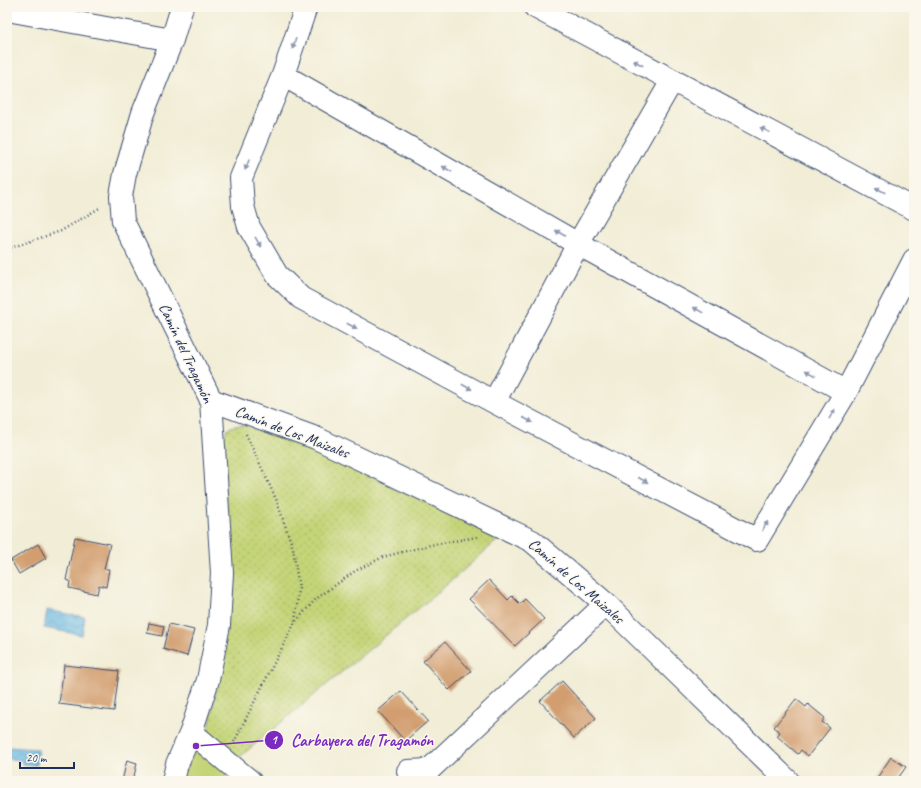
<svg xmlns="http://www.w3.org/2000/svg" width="921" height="788" viewBox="0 0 921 788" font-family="Caveat,sans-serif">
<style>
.grass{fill:url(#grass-dots);stroke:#70826a}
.park{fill:#c4d477;stroke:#70826a}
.water{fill:url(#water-waves);stroke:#4274a0}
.building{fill:#d29e6f}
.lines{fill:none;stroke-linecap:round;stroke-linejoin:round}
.minor-casing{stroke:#3b4c70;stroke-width:24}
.path{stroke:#3b4c70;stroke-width:2.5;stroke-dasharray:1 3;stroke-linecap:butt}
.minor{stroke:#fff;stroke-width:22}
.oneway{fill:#8d97ae}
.labels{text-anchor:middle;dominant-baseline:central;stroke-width:3;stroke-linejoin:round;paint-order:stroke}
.street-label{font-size:16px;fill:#1b2f5e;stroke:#fbf7ec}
.leader{fill:none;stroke:#7b2cbf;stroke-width:1.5}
.callout-dot{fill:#7b2cbf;stroke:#fbf7ec;stroke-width:1.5}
.mark-label{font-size:12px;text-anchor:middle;font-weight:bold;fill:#fff}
.callout-label{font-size:17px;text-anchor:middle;font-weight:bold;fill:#7b2cbf;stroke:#fbf7ec;stroke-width:3;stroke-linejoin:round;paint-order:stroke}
</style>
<defs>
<pattern id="grass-dots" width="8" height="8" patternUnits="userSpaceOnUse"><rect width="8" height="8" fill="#c4d477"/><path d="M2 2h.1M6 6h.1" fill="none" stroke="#a8b669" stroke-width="1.8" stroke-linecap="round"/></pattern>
<pattern id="water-waves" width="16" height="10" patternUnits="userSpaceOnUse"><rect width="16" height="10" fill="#68b8e2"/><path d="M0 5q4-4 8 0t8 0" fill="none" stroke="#5596ba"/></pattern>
</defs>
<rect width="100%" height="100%" fill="#fbf7ec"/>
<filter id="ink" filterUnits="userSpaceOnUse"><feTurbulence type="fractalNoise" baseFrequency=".025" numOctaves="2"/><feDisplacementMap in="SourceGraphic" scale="8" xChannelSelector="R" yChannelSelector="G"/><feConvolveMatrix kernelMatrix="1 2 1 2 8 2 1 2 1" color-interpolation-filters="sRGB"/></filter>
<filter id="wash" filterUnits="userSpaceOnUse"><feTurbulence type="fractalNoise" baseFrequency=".012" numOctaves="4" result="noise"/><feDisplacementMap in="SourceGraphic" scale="16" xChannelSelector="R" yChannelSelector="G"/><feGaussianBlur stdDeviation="0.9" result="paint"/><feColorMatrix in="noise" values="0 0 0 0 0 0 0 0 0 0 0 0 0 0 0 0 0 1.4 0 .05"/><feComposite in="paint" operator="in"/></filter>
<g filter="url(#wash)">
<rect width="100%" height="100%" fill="#f1edd6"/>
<path class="grass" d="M242,425L320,451L454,516L501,537L443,588L236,760L208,733L217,683L223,438C228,426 229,427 242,425Z"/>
<path class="park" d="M191,732L250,781H173Z"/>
<path class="water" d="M47,610L85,617L82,635L44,628Z
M8,747L38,749L37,765L22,764V760L7,759Z"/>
<g id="blocks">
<path class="building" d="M75,537L110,544L104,569H109L106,587L99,585L97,594L69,588L70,581L66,580Z
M38,544L46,558L19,574L11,560Z
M489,580L508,600L512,596L520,604L525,599L544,619L515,646L469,599Z
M149,623L164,626L162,636L147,633Z
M169,624L194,630L187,656L163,649Z
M445,642L471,671L449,690L423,661Z
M64,665L119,671L114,711L59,704Z
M562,681L596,718L574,738L540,701Z
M401,691L428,721L405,741L378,711Z
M796,699L806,707L808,704L825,718L822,722L830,728L808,756L801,750L798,754L777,736L780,732L774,727Z
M891,757L906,767L896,781H875Z
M127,760L137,763L133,781H122Z"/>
</g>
</g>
<g filter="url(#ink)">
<use href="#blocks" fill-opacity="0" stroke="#3b4c70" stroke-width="1"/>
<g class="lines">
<defs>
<path id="minor" d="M306,7L283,75L241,178L243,206L249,227L277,275L301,298L494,402L757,540L846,392L914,260
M535,7L914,209
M7,10L172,40
M283,75L578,244L846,392
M211,400L316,438L532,541L606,604L788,781
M494,402L578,244L672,81
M191,732L250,781
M408,771L429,770L606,604
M173,781L177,764L191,732L208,680L219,625L222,573L211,400L123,221L121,196L125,174L143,113L172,40L182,7"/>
</defs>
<use href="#minor" class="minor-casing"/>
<path class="path" d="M7,249L61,231L101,207
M246,434L276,499L293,548L299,589L295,621
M234,742L295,622L316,599L355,571L383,557L430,545L477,537"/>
<use href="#minor" class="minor"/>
</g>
<defs><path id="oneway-solid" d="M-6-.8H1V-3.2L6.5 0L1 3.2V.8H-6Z"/></defs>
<g class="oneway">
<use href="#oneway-solid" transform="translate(294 44) rotate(109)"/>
<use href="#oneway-solid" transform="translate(638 63) rotate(-152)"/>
<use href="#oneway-solid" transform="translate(765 130) rotate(-152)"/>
<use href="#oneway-solid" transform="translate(247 165) rotate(112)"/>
<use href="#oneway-solid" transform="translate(447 169) rotate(-150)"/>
<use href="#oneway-solid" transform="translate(880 190) rotate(-152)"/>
<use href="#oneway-solid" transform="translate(560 233) rotate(-150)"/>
<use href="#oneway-solid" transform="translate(258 242) rotate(60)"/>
<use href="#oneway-solid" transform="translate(698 310) rotate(-151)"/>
<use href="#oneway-solid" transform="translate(352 326) rotate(28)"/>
<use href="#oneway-solid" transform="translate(811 373) rotate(-151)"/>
<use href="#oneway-solid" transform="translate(467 387) rotate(28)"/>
<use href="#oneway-solid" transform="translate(832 414) rotate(-59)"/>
<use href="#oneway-solid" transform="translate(528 420) rotate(28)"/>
<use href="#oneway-solid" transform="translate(643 480) rotate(28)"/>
<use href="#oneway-solid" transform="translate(765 526) rotate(-59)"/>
</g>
</g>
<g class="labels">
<g class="street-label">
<text transform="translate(186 353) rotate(65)">Camín del Tragamón</text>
<text transform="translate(292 432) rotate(21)">Camín de Los Maizales</text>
<text transform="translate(576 581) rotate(41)">Camín de Los Maizales</text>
</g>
</g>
<path class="leader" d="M196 746L274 740"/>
<g class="callout-dot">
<circle cx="196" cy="746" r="4"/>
<circle cx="274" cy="740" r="10"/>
</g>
<g class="mark-label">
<text x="274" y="744">1</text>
</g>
<g class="callout-label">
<text x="362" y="746">Carbayera del Tragamón</text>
</g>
<rect width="921" height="788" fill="none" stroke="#fbf7ec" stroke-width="24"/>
<path d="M20 762v6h54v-6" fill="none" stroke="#1b2f5e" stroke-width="2"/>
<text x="26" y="762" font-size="12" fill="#1b2f5e" stroke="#fbf7ec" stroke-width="3" paint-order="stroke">20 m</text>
</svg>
